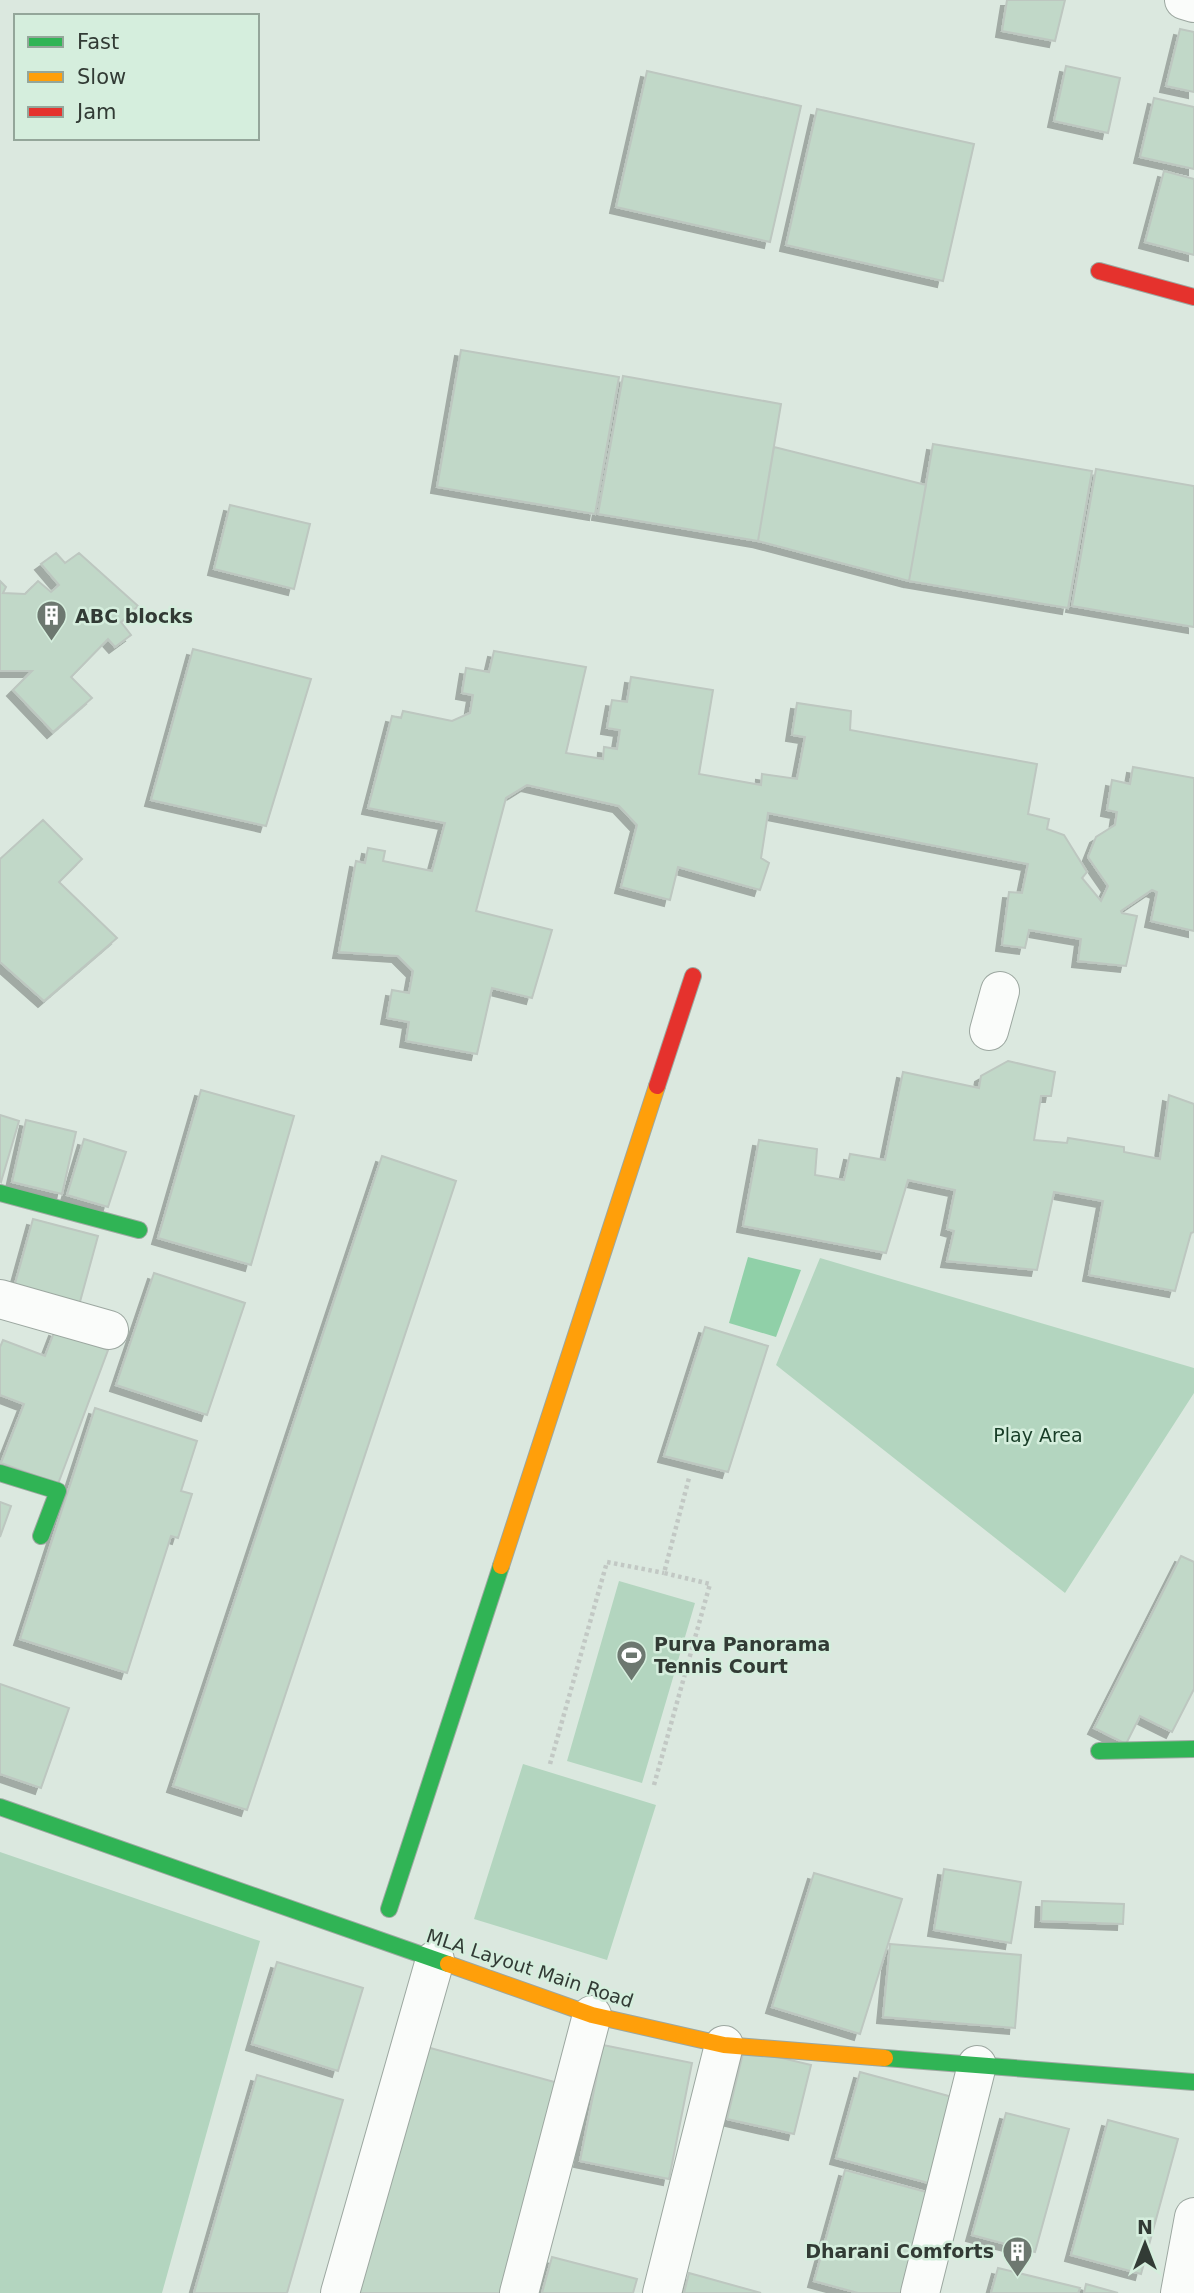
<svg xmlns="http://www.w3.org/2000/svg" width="1194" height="2293" viewBox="0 0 1194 2293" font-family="'DejaVu Sans',sans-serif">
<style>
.green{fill:#b3d5bf}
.water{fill:#90d0a8}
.building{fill:#c1d8c8;stroke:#bdc7c0;stroke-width:2;filter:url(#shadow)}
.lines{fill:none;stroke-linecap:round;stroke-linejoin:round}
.street-casing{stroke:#9ca7a0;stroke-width:40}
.fast-casing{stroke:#9ca7a0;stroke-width:18}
.slow-casing{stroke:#9ca7a0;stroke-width:18}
.jam-casing{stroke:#9ca7a0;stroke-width:18}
.path{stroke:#c2c8c4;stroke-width:4.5;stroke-dasharray:3.5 3.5;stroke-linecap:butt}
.street{stroke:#fafcfa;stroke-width:38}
.fast{stroke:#30b455;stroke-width:16}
.slow{stroke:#ff9f0a;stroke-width:16}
.jam{stroke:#e5322d;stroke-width:16}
.labels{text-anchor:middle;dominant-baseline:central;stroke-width:5;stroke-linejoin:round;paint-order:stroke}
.poi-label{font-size:19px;font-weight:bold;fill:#323b35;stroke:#d5eedd;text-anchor:start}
.park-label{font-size:19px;fill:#183d27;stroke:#d5eedd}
.street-label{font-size:19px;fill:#323b35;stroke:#d5eedd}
</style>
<defs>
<filter id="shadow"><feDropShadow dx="-6" dy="6" stdDeviation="0" flood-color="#0004"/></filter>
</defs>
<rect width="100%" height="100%" fill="#dbe8df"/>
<path class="green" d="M820,1258L1194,1368V1393L1065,1593L776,1365Z
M619,1581L695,1603L642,1783L567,1761Z
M523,1764L656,1805L607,1960L474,1919Z
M0,1852L260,1941L162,2293H0Z"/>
<path class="water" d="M748,1257L801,1270L776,1337L729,1323Z"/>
<path class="building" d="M1007,0H1065L1055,41L1002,31Z
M1180,29L1194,32V92L1166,86Z
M1066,66L1120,78L1108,133L1054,121Z
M647,71L801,106L770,242L616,207Z
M1154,98L1194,107V169L1140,157Z
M817,109L974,144L943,281L786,245Z
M1164,171L1194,179V255L1145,242Z
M461,350L619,377L595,514L437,487Z
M623,376L781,404L758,541L598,514Z
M933,444L1092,471L1068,608L909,581Z
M774,447L926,485L909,581L758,541Z
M1096,469L1194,486V627L1072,606Z
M230,505L310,524L294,589L214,569Z
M56,553L65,563L79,553L138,606L121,622L131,635L115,647L108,639L71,677L92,698L53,732L13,690L32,671H0V581L6,587L3,593L25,594L38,581L51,592L59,585L41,564Z
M193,649L311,679L266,826L151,800Z
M494,651L586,667L566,753L603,759L604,747L617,749L620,730L607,728L612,700L627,702L631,677L713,690L699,774L761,785L762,774L797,779L805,737L792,735L797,703L851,711L850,730L1037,764L1028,814L1049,819L1047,829L1064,835L1087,872L1082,878L1101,901L1108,886L1088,857L1096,837L1115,825L1117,812L1107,810L1112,780L1130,784L1133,767L1194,778V931L1151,921L1157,892L1152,890L1121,911L1122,913L1137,916L1126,966L1078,961L1081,939L1029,930L1025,948L1002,945L1009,892L1022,893L1028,864L768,813L761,858L769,863L760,890L678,867L670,900L621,887L637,825L619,806L527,785L506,798L476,911L552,930L532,998L492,988L477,1054L406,1041L409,1022L387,1018L392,990L409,993L413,971L398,956L339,952L356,861L365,863L368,848L385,851L383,861L432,871L445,823L368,808L392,716L401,718L403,711L452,721L470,713L473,695L462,693L466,668L489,672Z
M43,820L82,859L59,882L117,938L44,1001L0,962V859Z
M1008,1061L1055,1072L1051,1096H1041L1034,1140L1067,1143L1068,1138L1124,1147V1152L1160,1159L1169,1095L1194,1104V1232L1191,1233L1175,1291L1089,1275L1103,1201L1054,1192L1037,1270L947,1261L954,1231L947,1229L955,1190L908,1180L886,1253L743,1226L759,1140L817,1149L815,1175L844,1180L850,1154L885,1160L903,1072L979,1088L981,1076Z
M201,1090L294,1116L251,1265L158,1238Z
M0,1115L19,1121L1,1182L0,1181Z
M26,1120L76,1132L62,1194L12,1182Z
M84,1139L126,1152L108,1207L67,1195Z
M382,1156L456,1181L247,1810L173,1786Z
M33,1219L98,1236L78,1309L13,1291Z
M154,1273L245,1303L207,1415L116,1385Z
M705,1327L768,1346L728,1472L664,1456Z
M55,1330L108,1350L58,1484L1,1463L24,1404L0,1395V1347L3,1340L45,1356Z
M95,1408L197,1441L181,1491L192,1494L178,1538L171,1536L127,1673L20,1639Z
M0,1502L11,1506L0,1537Z
M1181,1556L1194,1562V1689L1172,1732L1140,1716L1126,1744L1094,1728Z
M0,1684L69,1708L41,1788L0,1774Z
M944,1869L1021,1882L1011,1943L934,1930Z
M814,1873L902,1899L860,2034L772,2007Z
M1042,1901L1124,1904L1123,1924L1041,1921Z
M890,1944L1021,1955L1015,2028L883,2017Z
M277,1962L363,1988L338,2071L252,2044Z
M603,2045L692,2063L669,2179L580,2161Z
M423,2046L558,2083L500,2293H355Z
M744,2049L811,2065L794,2134L727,2119Z
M860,2072L956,2098L932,2184L836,2158Z
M257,2075L343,2100L287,2293H194Z
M1006,2113L1069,2129L1035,2252L972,2235Z
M1108,2120L1178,2139L1141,2274L1071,2255Z
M845,2170L941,2196L914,2293H858L814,2281Z
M552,2257L637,2279L633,2293H542Z
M998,2268L1080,2288L1078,2293H991Z
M689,2273L761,2293H684Z
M1086,2284L1118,2293H1084Z"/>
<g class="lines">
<defs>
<path id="street" d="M1184,0L1194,3
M989,1031L1000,991
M0,1299L109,1330
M340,2293L435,1960
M519,2293L592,2015
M662,2293L724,2045
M920,2293L977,2065
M1180,2293L1194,2217"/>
<path id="fast" d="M0,1193L139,1230
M0,1473L58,1491L41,1536
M1099,1751L1194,1749
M0,1807L448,1964
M389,1909L501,1566
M885,2058L1194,2082"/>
<path id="slow" d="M501,1566L657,1086
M448,1964L592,2015L724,2045L885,2058"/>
<path id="jam" d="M1099,271L1194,297
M657,1086L693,976"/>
</defs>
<use href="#street" class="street-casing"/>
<use href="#fast" class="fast-casing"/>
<use href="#slow" class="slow-casing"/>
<use href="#jam" class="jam-casing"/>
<path class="path" d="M550,1764L607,1562L664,1573
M654,1785L710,1584L664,1573L689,1478"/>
<use href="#street" class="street"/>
<use href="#fast" class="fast"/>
<use href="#slow" class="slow"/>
<use href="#jam" class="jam"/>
</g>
<defs>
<symbol id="building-pin" viewBox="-11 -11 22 30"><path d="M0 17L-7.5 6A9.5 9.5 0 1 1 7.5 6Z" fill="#6d7870" stroke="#d5eedd"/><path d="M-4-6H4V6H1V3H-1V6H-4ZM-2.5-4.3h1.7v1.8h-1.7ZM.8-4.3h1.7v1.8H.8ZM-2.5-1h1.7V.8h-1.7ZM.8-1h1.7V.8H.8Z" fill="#fff"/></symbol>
<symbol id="stadium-pin" viewBox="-11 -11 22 30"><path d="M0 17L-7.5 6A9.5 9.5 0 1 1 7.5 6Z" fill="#6d7870" stroke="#d5eedd"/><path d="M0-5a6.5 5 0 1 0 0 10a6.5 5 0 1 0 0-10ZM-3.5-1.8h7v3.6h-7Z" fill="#fff"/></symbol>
</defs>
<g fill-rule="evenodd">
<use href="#building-pin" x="34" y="598" width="35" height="47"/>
<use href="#stadium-pin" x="614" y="1638" width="35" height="47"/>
<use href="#building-pin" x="1000" y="2234" width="35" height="47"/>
</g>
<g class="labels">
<g class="poi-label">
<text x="75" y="616">ABC blocks</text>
<text x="654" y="1644">Purva Panorama<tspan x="654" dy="22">Tennis Court</tspan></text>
<text x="994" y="2251" text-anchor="end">Dharani Comforts</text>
</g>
<g class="park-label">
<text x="1038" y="1435">Play Area</text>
</g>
<g class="street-label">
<text transform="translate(530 1968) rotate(18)">MLA Layout Main Road</text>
</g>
</g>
<rect x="14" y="14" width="245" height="126" fill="#d5eedd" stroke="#94a69a" stroke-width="2"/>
<rect x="28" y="37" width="35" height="10" fill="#30b455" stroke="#94a69a" stroke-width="2"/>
<text x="77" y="49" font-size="21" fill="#323b35">Fast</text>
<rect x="28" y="72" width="35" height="10" fill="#ff9f0a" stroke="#94a69a" stroke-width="2"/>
<text x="77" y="84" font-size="21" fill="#323b35">Slow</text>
<rect x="28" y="107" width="35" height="10" fill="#e5322d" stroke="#94a69a" stroke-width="2"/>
<text x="77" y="119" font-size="21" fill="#323b35">Jam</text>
<g transform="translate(1145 2244)" stroke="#d5eedd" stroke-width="5" paint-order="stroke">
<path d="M0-5L12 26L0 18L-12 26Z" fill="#323b35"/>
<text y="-10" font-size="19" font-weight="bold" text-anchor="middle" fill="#323b35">N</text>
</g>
</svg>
